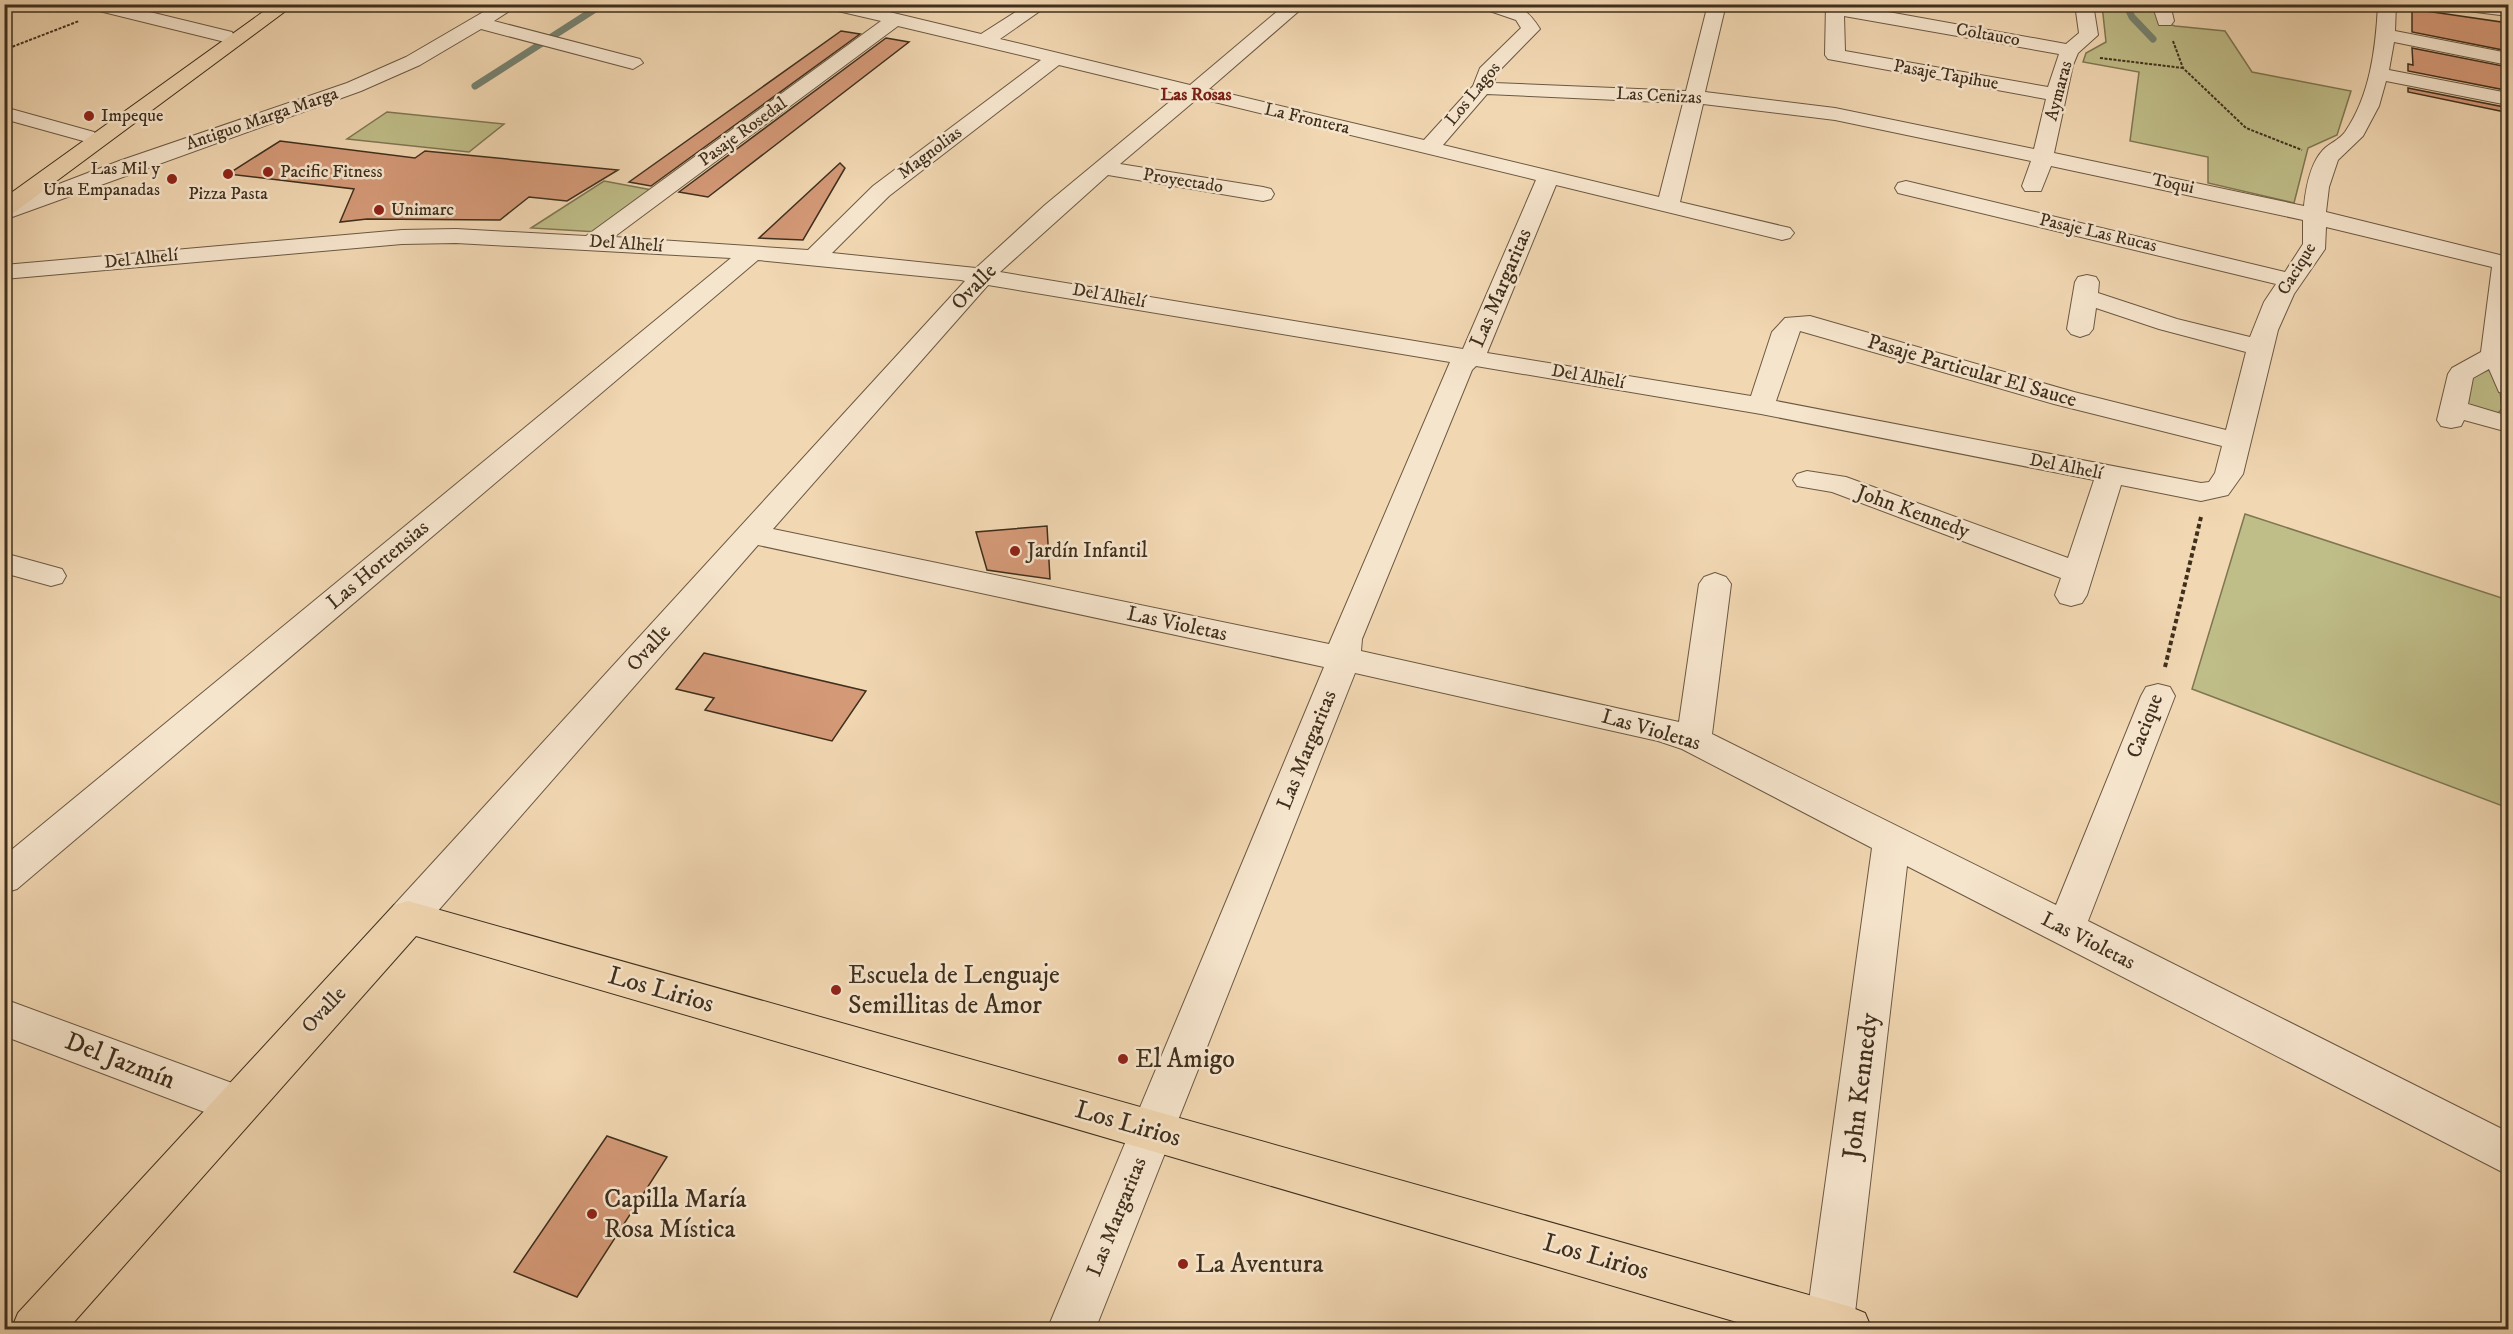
<svg xmlns="http://www.w3.org/2000/svg" width="2513" height="1334" viewBox="0 0 2513 1334" font-family="'IM FELL DW Pica',serif">
<style>
.green{fill:#bfbd88;stroke:#7f7652;stroke-width:1.5}
.lines{fill:none;stroke-linecap:round;stroke-linejoin:round}
.stream{stroke:#768271;stroke-width:7}
.building{fill:#d49977;stroke:#3f2f1d;stroke-width:1.5}
.minor-casing{stroke:#6c5942;stroke-width:2}
.major-casing{stroke:#3f2f1d;stroke-width:2}
.path-far1{stroke:#3f2f1d;stroke-width:2;stroke-dasharray:3 1.5;stroke-linecap:butt}
.path{stroke:#3f2f1d;stroke-width:4;stroke-dasharray:4.5 3;stroke-linecap:butt}
.minor{fill:#f6e5cd;fill-rule:evenodd}
.major{fill:#f1d7b2;fill-rule:evenodd}
.poi-dot{fill:#8f2418;stroke:#f6e5cd;stroke-width:2}
.labels{text-anchor:middle;dominant-baseline:central;stroke-width:5;stroke-linejoin:round;paint-order:stroke}
.far-street-label{font-size:18px;fill:#3f2f1d;stroke:#f6e5cd}
.far-neighbourhood-label{font-size:18px;font-weight:bold;fill:#7a1f14;stroke:#f6e5cd}
.far-poi-label{font-size:18px;fill:#3f2f1d;stroke:#f6e5cd;text-anchor:start}
.street-label{font-size:21px;fill:#3f2f1d;stroke:#f6e5cd}
.poi-label{font-size:21px;fill:#3f2f1d;stroke:#f6e5cd;text-anchor:start}
.near-poi-label{font-size:26px;fill:#3f2f1d;stroke:#f6e5cd;text-anchor:start}
.near-street-label{font-size:26px;fill:#3f2f1d;stroke:#f6e5cd}
</style>
<rect width="100%" height="100%" fill="#f1d7b2"/>
<filter id="stains"><feTurbulence type="fractalNoise" baseFrequency=".00333" numOctaves="4"/><feColorMatrix values="0 0 0 0 .2 0 0 0 0 .09 0 0 0 0 .02 0 0 0 .5 -.17"/></filter>
<radialGradient id="worn" r=".72"><stop offset=".6" stop-color="#630" stop-opacity="0"/><stop offset="1" stop-color="#630" stop-opacity=".3"/></radialGradient>
<path class="green" d="M2102,5H2155L2160,21L2175,26L2225,31L2252,72L2351,91L2337,135L2308,148L2294,203L2208,183V157L2130,141L2139,72L2083,62L2086,53L2106,42Z
M387,112L504,124L469,152L347,139Z
M604,181L652,190L598,232L531,228Z
M2488,370L2493,372L2500,391L2502,409L2496,415L2468,406L2470,379Z
M2245,514L2508,600V808L2192,689Z"/>
<g class="lines">
<path class="stream" d="M2126,4L2132,17L2153,39
M475,86L603,4"/>
</g>
<path class="building" d="M2412,9L2508,23V51L2412,32Z
M841,31L860,34L651,186L629,182Z
M886,38L909,42L708,197L679,192Z
M2412,48L2508,67V76L2503,75L2505,90L2408,71V64L2413,65Z
M2408,88L2504,107L2505,112L2408,92Z
M280,141L415,158L425,151L618,170L567,201L529,197L500,220L367,219L340,222L354,189L228,174Z
M840,163L845,168L803,240L759,238Z
M1047,526L1050,579L987,570L976,532Z
M704,653L866,691L832,741L705,710L714,698L676,689Z
M607,1136L667,1157L577,1297L514,1272Z"/>
<g class="lines">
<defs>
<path id="minor" d="M4,4H22L4,13Z
M84,4H117L232,32L234,36L225,42L87,8Z
M497,4H520L494,21L640,59L643,63L633,69L481,29L420,65L361,91L4,220V205L119,161L347,83L406,57Z
M822,4H856L981,34L1028,4H1050L1000,39L1190,85L1286,4H1307L1209,89L1424,140L1473,86L1480,68L1521,28L1516,20L1481,8L1478,4C1509,4 1523,1 1540,29L1496,74L1494,83L1686,91L1708,4H1726L1705,92L1835,108L2034,149L2046,99L1828,59L1825,55L1826,4H1844L2066,44L2079,33L2075,4H2093L2098,35L2078,53L2073,65L2054,153L2304,206C2306,187 2310,164 2323,150C2330,143 2339,140 2345,132C2370,96 2376,48 2378,4H2396L2395,31L2508,53V65L2394,42L2389,70L2508,93V105L2386,81L2379,106L2363,136L2338,160L2329,187L2326,212L2508,257L2506,355L2508,358V394L2499,392L2489,369L2473,378L2468,404L2508,416V432L2464,420L2461,426L2451,428L2441,426L2437,420L2448,374L2452,368L2481,352L2492,267L2326,227L2325,249L2294,294L2278,330L2243,474L2228,495L2201,501L2121,485L2087,595L2082,603L2071,606L2060,603L2055,595L2061,578L1832,492L1797,486L1793,480L1797,474L1807,471L1846,477L2068,558L2094,480L1761,414L1476,366L1472,370L1362,639L1361,651L1679,722L1699,584L1704,577L1715,573L1726,577L1731,584L1712,734L2056,905L2141,696L2146,687L2158,684L2170,687L2175,696L2088,921L2508,1132V1175L1907,866L1853,1330H1805L1872,848L1682,749L1658,741L1355,673L1095,1330H1047L1324,667L758,545L422,929L408,933L394,929L389,917L394,905L965,281L961,280L758,260L17,889L4,893V856L731,258L456,243L402,244L4,279V265L402,230L456,229L586,236L881,21L825,8ZM1844,16L2059,54L2048,87L1845,51ZM898,26L1041,60L873,186L808,250L614,237ZM1059,65L1179,94L1045,205L976,268L832,253L889,196ZM1487,94L1683,103L1659,197L1443,145ZM1198,98L1536,180L1463,349L1000,272L1108,175L1263,201L1271,199L1274,194L1271,189L1263,187L1120,164ZM1703,104L1835,120L2031,161L2022,186L2025,191H2041L2051,166L2303,220V244L2285,272L1906,181L1898,183L1895,188L1898,193L2276,284L2264,302L2250,337L2177,319L2098,293L2099,282L2096,277L2087,275L2078,277L2075,282L2067,329L2071,334L2080,337L2089,334L2093,329L2096,308L2159,329L2246,352L2226,430L2074,392L1810,316L1785,318L1772,332L1751,396L1487,353L1556,185L1782,240L1790,238L1794,233L1790,228L1680,202ZM988,285L1450,362L1329,644L773,529ZM1800,331L2054,404L2222,446L2215,473L2209,482L2201,483L1776,401Z
M2152,4H2170L2174,21L2171,25H2159Z
M2443,4L2508,6V16L2452,9Z
M4,107L94,132L97,136L94,140L87,142L4,119Z
M4,553L62,569L66,576L62,583L51,586L4,573Z
M4,999L251,1090L257,1104L251,1118L236,1124L4,1036Z"/>
<path id="major" d="M274,4H295L12,214L4,216V198Z
M408,901L1848,1306L1865,1313L1872,1330H1764L416,936L67,1330H11L18,1313L394,905Z"/>
</defs>
<use href="#minor" class="minor-casing"/>
<use href="#major" class="major-casing"/>
<path class="path-far1" d="M2173,41L2183,68L2246,128L2302,150
M4,50L79,21
M2100,58L2183,68"/>
<path class="path" d="M2165,667L2201,517"/>
<use href="#minor" class="minor"/>
<use href="#major" class="major"/>
</g>
<g class="poi-dot">
<circle cx="89" cy="116" r="6"/>
<circle cx="268" cy="172" r="6"/>
<circle cx="228" cy="174" r="6"/>
<circle cx="172" cy="179" r="6"/>
<circle cx="379" cy="210" r="6"/>
<circle cx="1015" cy="551" r="6"/>
<circle cx="836" cy="990" r="6"/>
<circle cx="1123" cy="1059" r="6"/>
<circle cx="592" cy="1214" r="6"/>
<circle cx="1183" cy="1264" r="6"/>
</g>
<g class="labels">
<g class="far-street-label">
<text transform="translate(1988 35) rotate(10)">Coltauco</text>
<text transform="translate(1946 75) rotate(10)">Pasaje Tapihue</text>
<text transform="translate(2059 91) rotate(-75)">Aymaras</text>
<text transform="translate(1473 94) rotate(-51)">Los Lagos</text>
<text transform="translate(1659 96) rotate(3)">Las Cenizas</text>
<text transform="translate(262 119) rotate(-19)">Antiguo Marga Marga</text>
<text transform="translate(1307 119) rotate(13)">La Frontera</text>
<text transform="translate(743 132) rotate(-36)">Pasaje Rosedal</text>
<text transform="translate(930 153) rotate(-37)">Magnolias</text>
<text transform="translate(1183 181) rotate(9)">Proyectado</text>
<text transform="translate(2173 184) rotate(12)">Toqui</text>
<text transform="translate(2098 233) rotate(13)">Pasaje Las Rucas</text>
<text transform="translate(626 244) rotate(4)">Del Alhelí</text>
<text transform="translate(141 259) rotate(-6)">Del Alhelí</text>
<text transform="translate(2297 269) rotate(-59)">Cacique</text>
<text transform="translate(1109 296) rotate(10)">Del Alhelí</text>
<text transform="translate(1588 377) rotate(10)">Del Alhelí</text>
<text transform="translate(2066 467) rotate(11)">Del Alhelí</text>
</g>
<g class="far-neighbourhood-label">
<text x="1196" y="95">Las Rosas</text>
</g>
<g class="far-poi-label">
<text x="101" y="116">Impeque</text>
<text x="160" y="169" text-anchor="end">Las Mil y<tspan x="160" dy="21">Una Empanadas</tspan></text>
<text x="280" y="172">Pacific Fitness</text>
<text x="228" y="194" text-anchor="middle">Pizza Pasta</text>
<text x="391" y="210">Unimarc</text>
</g>
<g class="street-label">
<text transform="translate(974 287) rotate(-46)">Ovalle</text>
<text transform="translate(1501 288) rotate(-67)">Las Margaritas</text>
<text transform="translate(1972 371) rotate(16)">Pasaje Particular El Sauce</text>
<text transform="translate(1913 512) rotate(20)">John Kennedy</text>
<text transform="translate(378 565) rotate(-40)">Las Hortensias</text>
<text transform="translate(1177 624) rotate(12)">Las Violetas</text>
<text transform="translate(649 648) rotate(-48)">Ovalle</text>
<text transform="translate(2145 726) rotate(-69)">Cacique</text>
<text transform="translate(1651 730) rotate(16)">Las Violetas</text>
<text transform="translate(1307 750) rotate(-68)">Las Margaritas</text>
<text transform="translate(2088 941) rotate(27)">Las Violetas</text>
<text transform="translate(324 1010) rotate(-47)">Ovalle</text>
<text transform="translate(1117 1217) rotate(-68)">Las Margaritas</text>
</g>
<g class="poi-label">
<text x="1027" y="551">Jardín Infantil</text>
</g>
<g class="near-poi-label">
<text x="848" y="975">Escuela de Lenguaje<tspan x="848" dy="30">Semillitas de Amor</tspan></text>
<text x="1135" y="1059">El Amigo</text>
<text x="604" y="1199">Capilla María<tspan x="604" dy="30">Rosa Mística</tspan></text>
<text x="1195" y="1264">La Aventura</text>
</g>
<g class="near-street-label">
<text transform="translate(661 990) rotate(16)">Los Lirios</text>
<text transform="translate(120 1061) rotate(21)">Del Jazmín</text>
<text transform="translate(1861 1086) rotate(-83)">John Kennedy</text>
<text transform="translate(1128 1124) rotate(16)">Los Lirios</text>
<text transform="translate(1596 1257) rotate(16)">Los Lirios</text>
</g>
</g>
<rect width="2513" height="1334" fill="none" stroke="#f1d7b2" stroke-width="24"/>
<rect x="6" y="6" width="2501" height="1322" fill="none" stroke="#3f2f1d" stroke-width="3"/>
<rect x="12" y="12" width="2489" height="1310" fill="none" stroke="#3f2f1d" stroke-width="1.5"/>
<rect width="100%" height="100%" filter="url(#stains)"/>
<rect width="100%" height="100%" fill="url(#worn)"/>
</svg>
